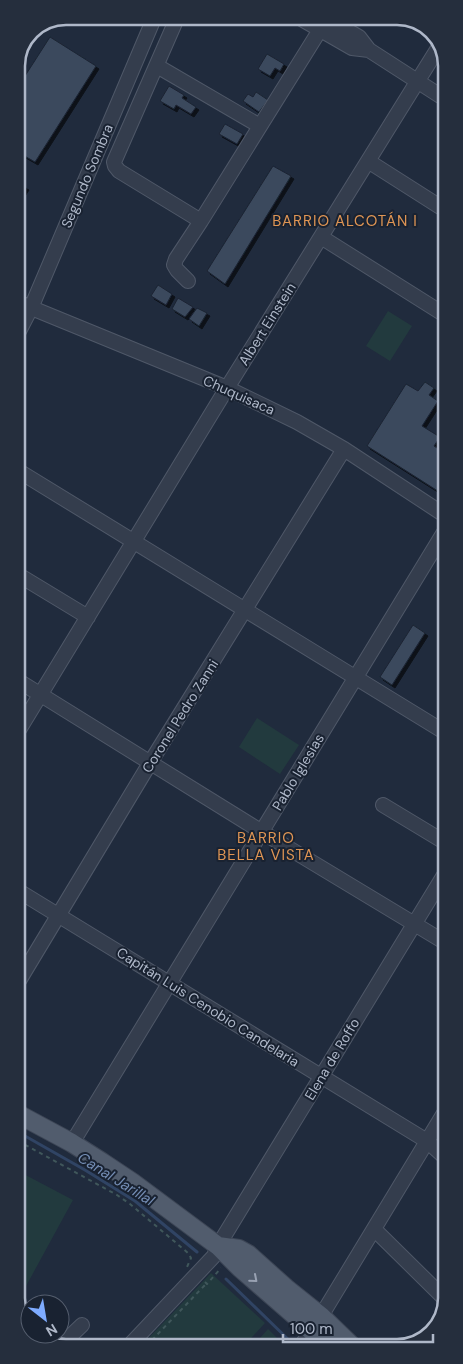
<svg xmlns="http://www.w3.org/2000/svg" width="463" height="1364" viewBox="0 0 463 1364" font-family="'DM Sans',sans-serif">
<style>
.green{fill:#223a3e}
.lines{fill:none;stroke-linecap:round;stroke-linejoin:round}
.stream{stroke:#304464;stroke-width:3}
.building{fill:#3b495d;stroke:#1b2433;filter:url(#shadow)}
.minor-casing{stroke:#4f5868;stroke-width:16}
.major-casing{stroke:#3d4656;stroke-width:20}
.path{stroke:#40575b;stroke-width:2;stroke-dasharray:4 4;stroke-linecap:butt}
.minor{stroke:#343d4d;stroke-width:14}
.major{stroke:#515c6d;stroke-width:18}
.oneway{stroke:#98a1b2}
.labels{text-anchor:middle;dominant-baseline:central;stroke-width:4;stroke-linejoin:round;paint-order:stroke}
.street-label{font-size:14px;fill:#afb8c9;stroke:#192231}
.neighbourhood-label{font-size:15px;letter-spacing:1px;fill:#df9554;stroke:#192231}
.water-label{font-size:15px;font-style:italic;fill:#748db4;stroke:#192231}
.rim{fill:none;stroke:#afb8c9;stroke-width:2.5}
</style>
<defs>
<filter id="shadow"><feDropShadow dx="3" dy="3" stdDeviation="0" flood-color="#0009"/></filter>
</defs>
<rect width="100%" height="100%" fill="#202b3d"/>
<path class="green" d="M388,311L412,326L390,361L366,346Z
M257,718L299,745L280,774L239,747Z
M18,1171L73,1200L25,1288L18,1285Z
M211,1273L265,1323L243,1347H140Z
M268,1329L286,1347H252Z"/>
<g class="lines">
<path class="stream" d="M18,1132L85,1170L135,1201L197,1252
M226,1279L295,1346"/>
</g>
<path class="building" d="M50,37L96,66L35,162L16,151V90Z
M267,54L284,64L280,71L275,68L270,76L258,69Z
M169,86L184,95L182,98L196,107L191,114L176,105L174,109L160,101Z
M256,92L268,100L259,112L243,101L248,94L253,97Z
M225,124L243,134L237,144L219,134Z
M273,166L291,176L225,284L207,271Z
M16,182L26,187L17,201Z
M158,285L172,294L166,305L151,296Z
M178,298L193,307L185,317L172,309Z
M197,308L207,313L199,326L189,319Z
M425,382L434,388L429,395L438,401L422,426L440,437L434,446L446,454V485L441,493L367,446L406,384L418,391Z
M413,625L425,633L392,685L380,677Z"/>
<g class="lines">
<defs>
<path id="minor" d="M178,16L114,162L115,166L119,171L201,221
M298,17L352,48L369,50
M324,17L359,37L369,50L445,99
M157,66L260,126
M368,161L445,210
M321,237L445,315
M188,281L177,270L174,265L176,259L201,221L328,17
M17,302L227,388L297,422L344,449L446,516
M17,335L31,308L155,16
M17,470L446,733
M17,574L88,617
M17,680L262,832L446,943
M17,733L227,388L440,45
M383,805L446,843
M17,890L427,1141L447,1159
M17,984L150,763L344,449
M72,1143L446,529
M374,1229L446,1300
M60,1346L82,1325
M128,1347L214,1256L218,1246L446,872
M300,1347L312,1331L446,1110"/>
<path id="major" d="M18,1114L72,1143L102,1162L132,1182L218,1246L240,1268L301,1321L327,1346
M218,1246L239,1249L248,1254L286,1288L321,1316L352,1346"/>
</defs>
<use href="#minor" class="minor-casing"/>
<use href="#major" class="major-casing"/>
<path class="path" d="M18,1141L117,1195L130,1204L188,1253L191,1258L187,1267
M205,1282L207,1284L221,1268
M152,1340L206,1284
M111,1347L118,1340"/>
<use href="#minor" class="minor"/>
<use href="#major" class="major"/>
</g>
<defs><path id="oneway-chevron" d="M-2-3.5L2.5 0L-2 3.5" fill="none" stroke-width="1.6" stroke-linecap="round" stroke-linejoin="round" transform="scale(1.25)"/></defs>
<use class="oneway" href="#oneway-chevron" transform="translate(254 1279) rotate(41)"/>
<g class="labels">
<g class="street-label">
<text transform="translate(87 176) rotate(-67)">Segundo Sombra</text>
<text transform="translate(267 324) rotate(-58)">Albert Einstein</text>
<text transform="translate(239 395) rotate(24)">Chuquisaca</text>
<text transform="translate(180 716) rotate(-58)">Coronel Pedro Zanni</text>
<text transform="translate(298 772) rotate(-59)">Pablo Iglesias</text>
<text transform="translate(208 1007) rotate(32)">Capitán Luis Cenobio Candelaria</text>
<text transform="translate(332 1059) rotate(-59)">Elena de Roffo</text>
</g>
<g class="neighbourhood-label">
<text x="345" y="221">BARRIO ALCOTÁN I</text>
<text x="266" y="838">BARRIO<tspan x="266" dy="17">BELLA VISTA</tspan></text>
</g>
<g class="water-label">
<text transform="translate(116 1179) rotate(32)">Canal Jarillal</text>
</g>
</g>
<path d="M0 0H463V1364H0ZM66 25H397A41 41 0 0 1 438 66V1298A41 41 0 0 1 397 1339H66A41 41 0 0 1 25 1298V66A41 41 0 0 1 66 25Z" fill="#252e3d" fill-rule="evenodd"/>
<path class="rim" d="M66 25H397A41 41 0 0 1 438 66V1298A41 41 0 0 1 397 1339H66A41 41 0 0 1 25 1298V66A41 41 0 0 1 66 25Z"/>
<g transform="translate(45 1319) rotate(149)"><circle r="24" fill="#192231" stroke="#555e6e"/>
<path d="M0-4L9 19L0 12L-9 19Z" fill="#7eabff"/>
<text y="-8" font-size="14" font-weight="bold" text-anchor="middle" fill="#afb8c9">N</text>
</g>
<path d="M283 1334v8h150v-8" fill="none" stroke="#afb8c9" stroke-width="2.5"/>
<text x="290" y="1334" font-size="15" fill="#afb8c9" stroke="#192231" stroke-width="4" paint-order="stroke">100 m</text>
</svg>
